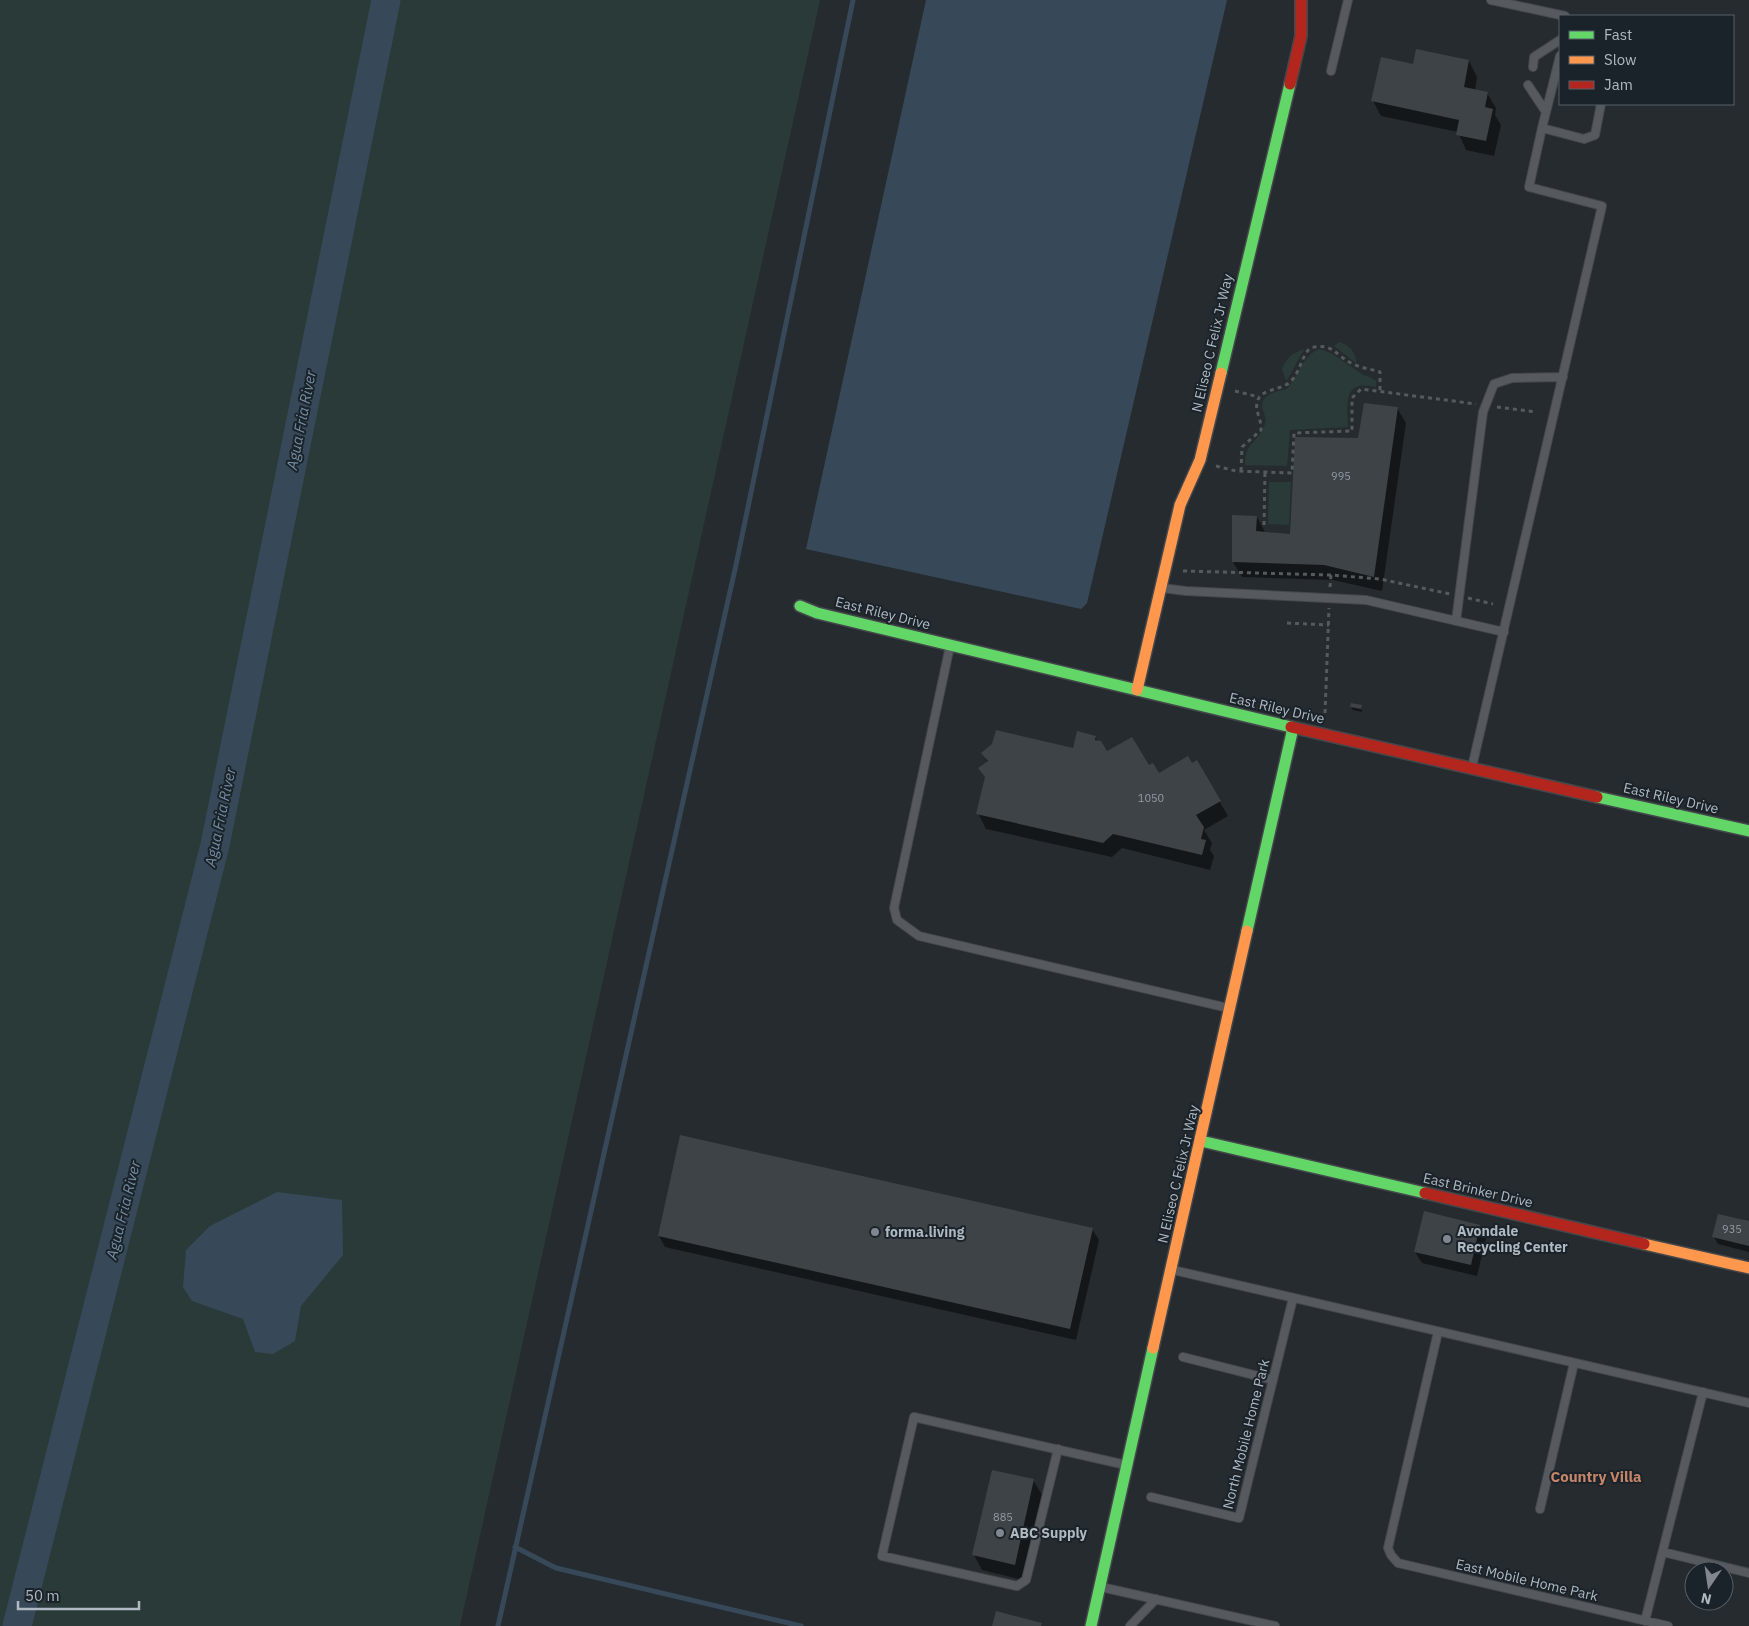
<svg xmlns="http://www.w3.org/2000/svg" width="1749" height="1626" viewBox="0 0 1749 1626" font-family="'IBM Plex Sans',sans-serif">
<style>
.green{fill:#293a39}
.water{fill:#374958}
.shadow{fill:#0007}
.lines{fill:none;stroke-linecap:round;stroke-linejoin:round}
.stream{stroke:#374958;stroke-width:5}
.river{stroke:#374958;stroke-width:29}
.building{fill:#3e4347}
.lane-casing{stroke:#44474b;stroke-width:10}
.fast-casing{stroke:#44474b;stroke-width:14}
.slow-casing{stroke:#44474b;stroke-width:14}
.jam-casing{stroke:#44474b;stroke-width:14}
.path{stroke:#555a5d;stroke-width:3;stroke-dasharray:4 4;stroke-linecap:butt}
.lane{stroke:#565a5f;stroke-width:8}
.fast{stroke:#63d668;stroke-width:11}
.slow{stroke:#ff974d;stroke-width:11}
.jam{stroke:#b3261e;stroke-width:11}
.poi-dot{fill:#80878f;stroke:#1b232a;stroke-width:2}
.labels{text-anchor:middle;dominant-baseline:central;stroke-width:4;stroke-linejoin:round;paint-order:stroke}
.number-label{font-size:11px;fill:#949ca3}
.street-label{font-size:14px;fill:#b0b9c2;stroke:#1b232a}
.poi-label{font-size:14px;font-weight:bold;fill:#b0b9c2;stroke:#1b232a;text-anchor:start}
.water-label{font-size:15px;font-style:italic;fill:#748da2;stroke:#1b232a}
.neighbourhood-label{font-size:15px;font-weight:bold;fill:#c58568;stroke:#1b232a}
</style>
<rect width="100%" height="100%" fill="#262b30"/>
<path class="green" d="M0,0H820L460,1626H0Z
M1339,342C1349,345 1357,353 1356,363L1334,346Z
M1305,349C1297,359 1294,371 1286,381L1282,369C1288,356 1292,353 1305,349Z
M1319,349C1336,353 1347,365 1362,374C1367,377 1371,376 1376,381V387C1371,386 1364,385 1359,386C1343,389 1348,416 1348,427L1290,430L1287,466L1245,465C1245,441 1259,443 1265,424C1268,416 1259,409 1263,401C1268,392 1278,391 1287,389C1297,376 1304,355 1319,349Z
M1269,482H1291L1289,525L1268,524Z"/>
<path class="water" d="M926,0H1227L1087,603L1081,609L806,549Z
M277,1192L342,1200L343,1255L301,1306L295,1341L273,1354L255,1352L243,1319L192,1301L183,1287L186,1250L210,1226Z"/>
<path class="shadow" d="M1469,61L1477,77L1475,90L1487,93L1496,108L1495,115L1501,125L1494,156L1466,150L1458,132L1381,116L1373,101L1414,65Z
M1397,408L1406,423L1382,591L1333,580L1242,577L1233,562L1257,517L1265,532L1291,535L1359,439Z
M1361,706L1362,712L1353,710L1351,707Z
M1095,737L1106,753L1148,767L1159,775L1196,762L1228,816L1204,830L1212,843L1210,850L1214,856L1210,870L1122,848L1112,857L986,829L978,813L986,779L980,768L988,763L983,753L1074,749Z
M1425,1213L1480,1227L1486,1238L1477,1276L1422,1263L1415,1252Z
M1749,1222V1252L1718,1244L1714,1237Z
M1092,1229L1099,1240L1076,1340L665,1247L659,1236Z
M1033,1480L1042,1495L1023,1580L982,1570L974,1555Z"/>
<g class="lines">
<path class="stream" d="M515,1547L556,1568L801,1626
M498,1626L736,565L853,0"/>
<path class="river" d="M17,1626L215,845L386,0"/>
</g>
<path class="building" d="M1416,49L1469,60L1464,87L1488,92L1485,107L1493,109L1486,141L1456,135L1459,120L1371,101L1381,57L1413,64Z
M1364,403L1398,407L1374,577L1324,565L1232,562V515L1257,516L1256,531L1290,534L1295,437L1358,438Z
M1351,703L1362,705L1361,709L1350,707Z
M996,730L1073,748L1077,731L1096,736L1095,740L1101,741L1107,751L1132,737L1149,765L1153,763L1159,773L1188,756L1192,763L1197,760L1221,801L1196,815L1204,827L1201,839L1206,840L1202,855L1113,834L1103,843L976,814L985,777L978,768L988,761L981,753L992,744Z
M680,1135L1093,1228L1070,1329L658,1236Z
M1424,1211L1480,1225L1471,1265L1414,1252Z
M1718,1214L1749,1221V1246L1712,1237Z
M992,1470L1034,1479L1015,1565L972,1555Z
M996,1611L1042,1623L1041,1626H992Z"/>
<g class="lines">
<defs>
<path id="lane" d="M1491,0L1565,16
M1533,67L1534,57L1560,40
M1331,71L1348,0
M1528,85L1546,112
M1542,128L1560,56
M1162,588L1186,591L1366,600L1504,632
M1456,621L1483,412L1494,384L1512,378L1563,377
M950,646L894,908L897,920L919,936L1228,1008
M1472,767L1602,206L1529,187L1542,128L1584,139L1595,135L1601,104
M1173,1270L1749,1403
M1438,1332L1388,1548L1391,1555L1398,1563L1668,1626
M1183,1357L1273,1380
M1058,1449L1026,1580L1017,1586L882,1556L914,1417L1126,1465
M1151,1497L1239,1518L1293,1298
M1540,1509L1574,1363
M1663,1552L1749,1573
M1101,1587L1275,1626
M1645,1621L1703,1392
M1130,1626L1156,1599"/>
<path id="fast" d="M1221,373L1290,84
M800,606L817,613L1291,727
M1597,797L1749,831
M1247,931L1293,728
M1201,1141L1425,1193
M1091,1626L1153,1348"/>
<path id="slow" d="M1137,690L1180,505L1200,460L1221,373
M1644,1244L1749,1268
M1153,1348L1247,931"/>
<path id="jam" d="M1290,84L1301,36V0
M1291,727L1597,797
M1425,1193L1644,1244"/>
</defs>
<use href="#lane" class="lane-casing"/>
<use href="#fast" class="fast-casing"/>
<use href="#slow" class="slow-casing"/>
<use href="#jam" class="jam-casing"/>
<path class="path" d="M1235,391L1259,397
M1497,407L1536,412
M1216,466L1236,471L1292,473L1294,433L1352,431V398L1361,389L1476,404
M1241,471L1242,447L1261,430C1262,421 1255,411 1257,402C1261,388 1280,391 1290,382C1300,373 1301,357 1310,348C1334,342 1335,356 1353,364C1361,368 1371,369 1380,372V391
M1264,525L1265,472
M1183,571L1331,575L1380,579L1450,594
M1330,587L1331,575
M1468,598L1493,604
M1287,623L1329,625
M1325,713L1329,608"/>
<use href="#lane" class="lane"/>
<use href="#fast" class="fast"/>
<use href="#slow" class="slow"/>
<use href="#jam" class="jam"/>
</g>
<g class="poi-dot">
<circle cx="875" cy="1232" r="5"/>
<circle cx="1447" cy="1239" r="5"/>
<circle cx="1000" cy="1533" r="5"/>
</g>
<g class="labels">
<g class="number-label">
<text x="1341" y="476">995</text>
<text x="1151" y="798">1050</text>
<text x="1732" y="1229">935</text>
<text x="1003" y="1517">885</text>
</g>
<g class="street-label">
<text transform="translate(1212 343) rotate(-77)">N Eliseo C Felix Jr Way</text>
<text transform="translate(883 613) rotate(14)">East Riley Drive</text>
<text transform="translate(1277 708) rotate(13)">East Riley Drive</text>
<text transform="translate(1671 798) rotate(13)">East Riley Drive</text>
<text transform="translate(1178 1174) rotate(-77)">N Eliseo C Felix Jr Way</text>
<text transform="translate(1478 1190) rotate(13)">East Brinker Drive</text>
<text transform="translate(1246 1434) rotate(-76)">North Mobile Home Park</text>
<text transform="translate(1527 1580) rotate(13)">East Mobile Home Park</text>
</g>
<g class="poi-label">
<text x="1457" y="1231">Avondale<tspan x="1457" dy="16">Recycling Center</tspan></text>
<text x="885" y="1232">forma.living</text>
<text x="1010" y="1533">ABC Supply</text>
</g>
<g class="water-label">
<text transform="translate(301 420) rotate(-79)">Agua Fria River</text>
<text transform="translate(220 817) rotate(-78)">Agua Fria River</text>
<text transform="translate(123 1210) rotate(-76)">Agua Fria River</text>
</g>
<g class="neighbourhood-label">
<text x="1596" y="1476">Country Villa</text>
</g>
</g>
<rect x="1559" y="15" width="175" height="90" fill="#1b232a" stroke="#575f67"/>
<rect x="1569" y="31" width="25" height="8" fill="#63d668" stroke="#575f67"/>
<text x="1604" y="40" font-size="15" fill="#b0b9c2">Fast</text>
<rect x="1569" y="56" width="25" height="8" fill="#ff974d" stroke="#575f67"/>
<text x="1604" y="65" font-size="15" fill="#b0b9c2">Slow</text>
<rect x="1569" y="81" width="25" height="8" fill="#b3261e" stroke="#575f67"/>
<text x="1604" y="90" font-size="15" fill="#b0b9c2">Jam</text>
<g transform="translate(1709 1586) rotate(193)"><circle r="24" fill="#1b232a" stroke="#575f67"/>
<path d="M0-4L9 19L0 12L-9 19Z" fill="#80878f"/>
<text y="-8" font-size="14" font-weight="bold" text-anchor="middle" fill="#b0b9c2">N</text>
</g>
<path d="M18 1601v8h121v-8" fill="none" stroke="#b0b9c2" stroke-width="2.5"/>
<text x="25" y="1601" font-size="15" fill="#b0b9c2" stroke="#1b232a" stroke-width="4" paint-order="stroke">50 m</text>
</svg>
